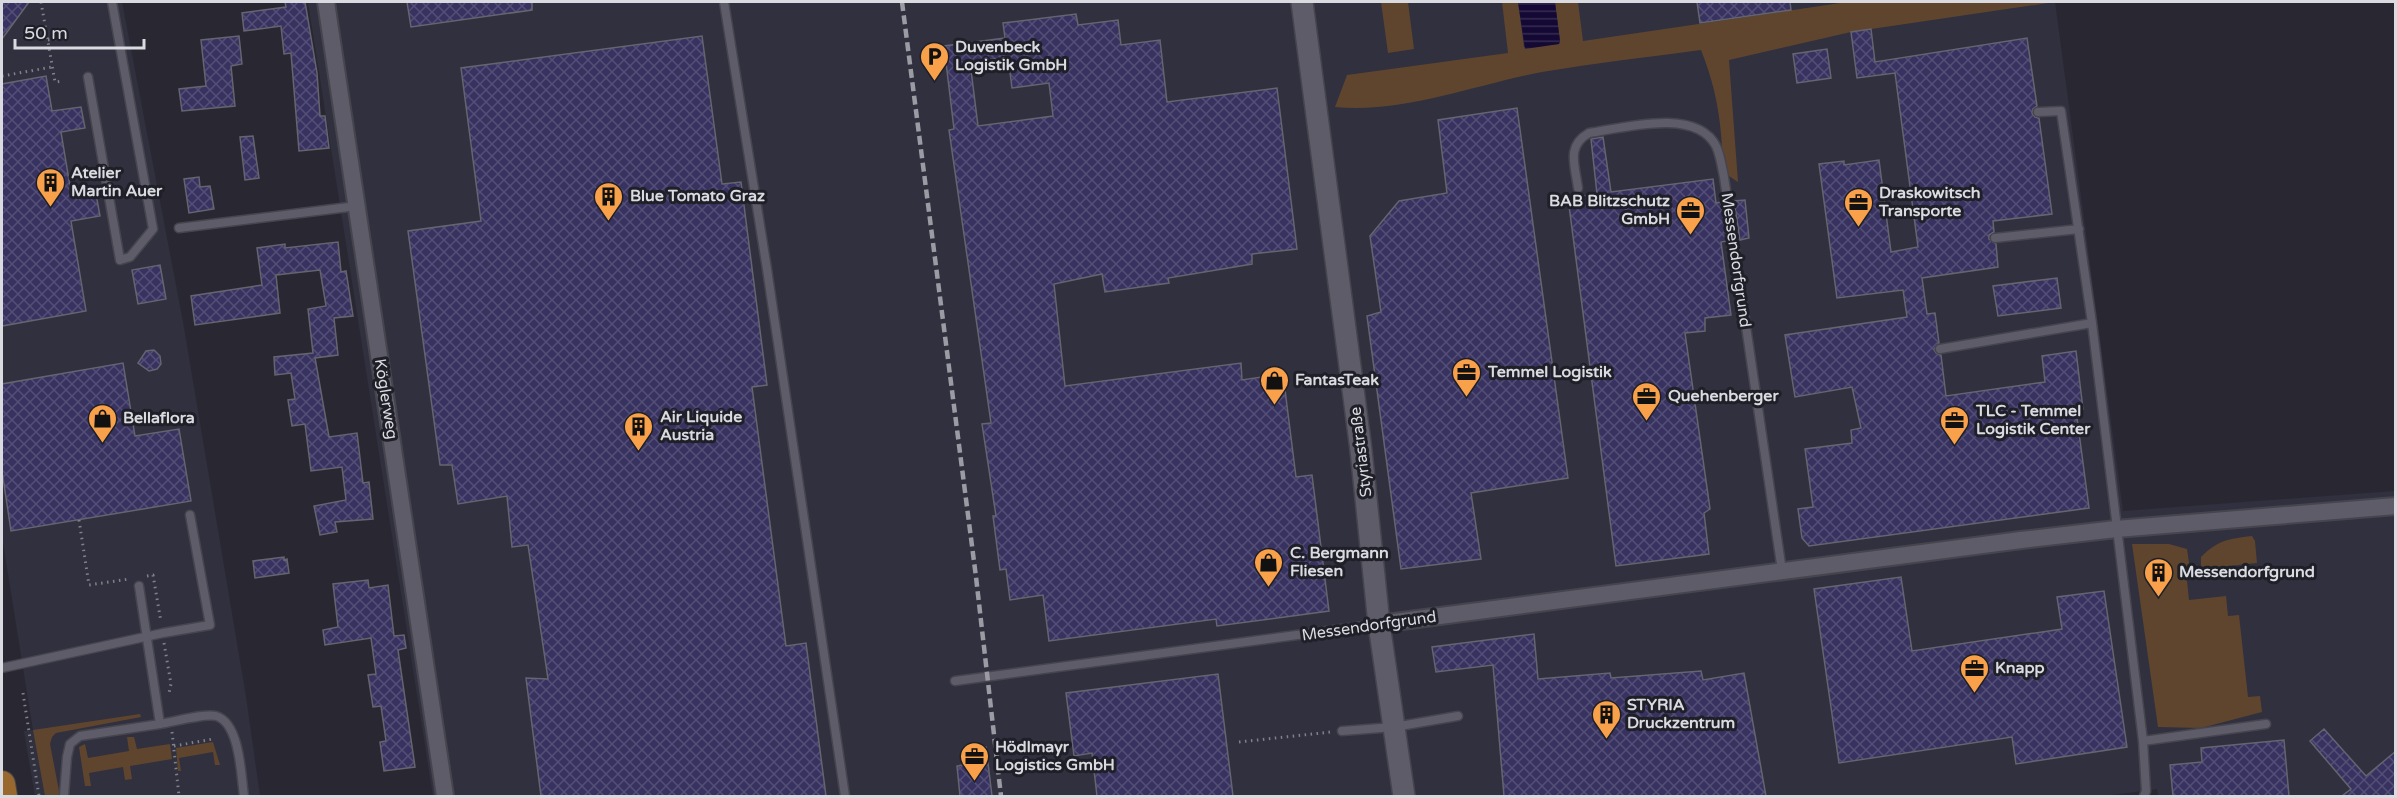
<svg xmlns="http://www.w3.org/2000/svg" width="2397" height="798" viewBox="0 0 2397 798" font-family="'Varela Round',sans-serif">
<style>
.built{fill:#31303f}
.grass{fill:#5f452d}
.water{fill:url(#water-rules)}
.building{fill:url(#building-cross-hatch);stroke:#65646f;stroke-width:1.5;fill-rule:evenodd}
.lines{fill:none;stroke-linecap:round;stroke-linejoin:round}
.service-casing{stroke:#46454e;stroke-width:11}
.minor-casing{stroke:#46454e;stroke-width:20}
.tertiary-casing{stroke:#46454e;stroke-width:24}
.primary-casing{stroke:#46454e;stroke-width:28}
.path{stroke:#818189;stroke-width:3;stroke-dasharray:1.5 4.5;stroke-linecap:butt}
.service{stroke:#5d5c68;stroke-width:8}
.minor{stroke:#5d5c68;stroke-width:16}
.tertiary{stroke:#5d5c68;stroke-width:21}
.primary{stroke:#99682e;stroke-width:26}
.rail{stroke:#9b9ba3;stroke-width:4.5;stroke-dasharray:9 4.5;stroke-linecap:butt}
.labels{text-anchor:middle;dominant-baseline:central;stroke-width:6;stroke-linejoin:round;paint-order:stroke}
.poi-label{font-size:16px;font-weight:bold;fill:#dadae1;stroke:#1f1f28;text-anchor:start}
.street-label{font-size:16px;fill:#dadae1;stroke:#1f1f28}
</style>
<defs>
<pattern id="water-rules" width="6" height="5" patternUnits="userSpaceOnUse" patternTransform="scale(1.5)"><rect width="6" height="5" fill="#140934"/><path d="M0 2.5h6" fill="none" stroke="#362c51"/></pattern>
<pattern id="building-cross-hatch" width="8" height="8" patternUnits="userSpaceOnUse" patternTransform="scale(1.5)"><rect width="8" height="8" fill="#383260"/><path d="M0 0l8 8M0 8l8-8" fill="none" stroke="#544f76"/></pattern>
</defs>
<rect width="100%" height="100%" fill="#292832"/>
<path class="built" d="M2,2H122L183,322L246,697L260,796H35L24,731L33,730L2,536Z
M308,2H2055L2123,511L2395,491V796H2158L2157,789L2105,796H433Z"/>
<path class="grass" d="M1381,2H1408L1414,49L1388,53Z
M1502,2H1518L1524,47L1559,44L1560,41L1555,2H1578L1583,41L1847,2H2055L1851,32L1729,60L1738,182L1723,172C1722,126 1718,93 1701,50C1648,57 1595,63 1542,72C1477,84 1403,114 1335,107L1347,75L1508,53Z
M2252,536L2255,541L2257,563L2201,569V557C2218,540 2228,539 2252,536Z
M2132,544H2169L2187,549L2190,570L2186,571L2189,600L2226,596L2228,616L2239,615L2248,697L2260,696L2262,712L2201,728L2158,727Z
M140,714L141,717L56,733L52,737L50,744L60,796H45L33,730Z
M127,737H134L137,749L170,744L172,759L130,766L132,779L125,780L123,767L89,773L91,786H85L79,747L85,744L88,758L129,751Z
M213,742L220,765H215L213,752L179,758L181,771H178L176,748Z"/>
<path class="water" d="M1518,2H1555L1560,41L1559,44L1525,49Z"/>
<path class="building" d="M2,2H29L2,39Z
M285,2H305L317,73L320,116H325L329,148L299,151L291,53L284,54L281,26L244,31L242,13L286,7Z
M407,2H532V10L411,27Z
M1697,2H1790L1791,10L1700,23Z
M1076,14L1078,25L1118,20L1121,45L1160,40L1167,102L1277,88L1297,249L1252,254V264L1168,278L1169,283L1105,292L1102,274L1054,284L1065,386L1241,363L1242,380L1283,374L1296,477L1312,475L1329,611L1217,626L1216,619L1049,641L1043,595L1010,600L1006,569L1000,570L993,516H996L982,424L991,423L949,130L954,129L944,46L1005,38L1003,23ZM1008,57L1012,88L1049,83L1053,116L978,126L970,62Z
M1871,29L1875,62L2027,38L2037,106L2033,109L2032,113L2035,117L2039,118L2052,214L1993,221L1994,232L1989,235V239L1996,244L1998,267L1922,278L1927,314L1935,313L1939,343L1934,349L1936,353L1941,355L1946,396L2045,382L2042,356L2076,351L2083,409L2076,410L2089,508L1809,546L1802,538L1798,509L1813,507L1805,449L1852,443L1851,430L1861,428L1852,387L1795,397L1785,335L1907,317L1903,290L1837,298L1819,164L1844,161V165L1879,160L1891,252L1918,247L1895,73L1857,78L1851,32Z
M239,36L242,64L231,66L235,106L182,111L179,89L206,86L201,40Z
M702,36L722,184L741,182L767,385L752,387L786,646L806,643L826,796H541L526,678L548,679L528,545L512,547L507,496L458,504L452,465H440L408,231L481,221L461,68Z
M1827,49L1831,78L1797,83L1793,54Z
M46,76L52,111L81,107L85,128L61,132L72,198L96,194L100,216L71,221L86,311L2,326V84Z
M1517,108L1568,478L1471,493L1481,559L1401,569L1367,316L1381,312L1370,236L1399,201L1447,193L1438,120Z
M253,136L259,178L245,180L240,137Z
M1603,137L1611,192L1713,179L1716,203L1721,202L1727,241L1721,242L1731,315L1705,318V331L1685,333L1710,509L1704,513L1709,554L1616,566L1568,198L1597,194L1591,139Z
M199,177L200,187L210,186L214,209L189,213L184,179Z
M1745,200L1749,238L1740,240L1734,201Z
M338,242L341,272L346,271L353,316L334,318L338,355L315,358L329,437L357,433L363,483L369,482L373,519L335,522L337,532L320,535L314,506L346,500L342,467L311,471L305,424L292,426L288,400L295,399L291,373L275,375L274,357L313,353L308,309L326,306L320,270L276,275L280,313L195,325L191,296L262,285L257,248L285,244V248Z
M160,265L166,299L138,304L132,270Z
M2057,278L2061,308L1998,316L1993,286Z
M154,350L160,356L161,364L157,369L149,371L138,363L146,351Z
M123,363L135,436L179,429L191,501L11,531L2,471V384Z
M284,557V560L287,559L289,573L255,578L253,561Z
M1901,577L1912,651L2062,629L2057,597L2104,591L2127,747L2016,764L2012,737L1839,763L1814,589Z
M368,580L369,588L388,585L394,636L404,635L406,648L398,650L415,767L384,771L380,742L386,741L381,706L373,707L368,675L376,674L371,638L325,645L323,630L338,627L333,584Z
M1534,634L1538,679L1610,673L1611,678L1701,671L1703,680L1744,673L1766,796H1504L1493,665L1436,672L1432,647Z
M1218,674L1233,796H1097L1092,753L1074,756L1066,693Z
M2324,729L2366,776L2396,751V796H2342L2351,789L2310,741Z
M2284,740L2289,796H2173L2170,765L2202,762L2201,748Z
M986,747L992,796H960L957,766L972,763L971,749Z"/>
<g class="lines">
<defs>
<path id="service" d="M724,2L767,269L845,796
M88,77L120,260L130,257L153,229L112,2
M2038,112L2061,111L2092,323L2143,741L2266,724
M1578,188C1575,165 1566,146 1589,133C1623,128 1696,107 1716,146C1720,154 1722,167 1724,177L1782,571
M179,228L357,206
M1995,238L2079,229
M1940,349L2092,323
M139,586L160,724C173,722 205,713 216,716C240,723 241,775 244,796
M2,668L163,633L210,625L190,515
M955,681L1379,624
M1342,731L1394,727L1458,716
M2143,741L2146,791L2144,796
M64,796L67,757L70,744L80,736L160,724"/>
<path id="minor" d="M326,2L445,796
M1379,624L2021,540L2116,529L2396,506"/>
<path id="tertiary" d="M1302,2L1361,450L1379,624L1404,796"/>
<path id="primary" d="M2,784L4,796"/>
</defs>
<use href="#service" class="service-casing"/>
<use href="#minor" class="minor-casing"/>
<use href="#tertiary" class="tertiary-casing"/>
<use href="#primary" class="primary-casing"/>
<path class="path" d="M41,2L55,82L63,81
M48,40L57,39
M2,76L52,67
M79,520L89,585L129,579
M147,576L153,575L161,622
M164,643L171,684L169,693
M23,693L39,796
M172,732L179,796
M1239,742L1331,732
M174,746L213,739"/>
<use href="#service" class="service"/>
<use href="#minor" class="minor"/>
<use href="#tertiary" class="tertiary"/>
<use href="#primary" class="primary"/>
<path class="rail" d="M902,2L976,577L1001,796"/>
</g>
<defs>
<symbol id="parking-pin" viewBox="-11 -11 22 30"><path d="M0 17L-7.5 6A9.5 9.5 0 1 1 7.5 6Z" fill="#f8a14a" stroke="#1f1f28"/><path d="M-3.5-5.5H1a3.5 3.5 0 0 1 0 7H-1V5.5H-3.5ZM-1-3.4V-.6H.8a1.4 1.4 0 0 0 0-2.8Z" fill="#111"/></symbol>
<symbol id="building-pin" viewBox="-11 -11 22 30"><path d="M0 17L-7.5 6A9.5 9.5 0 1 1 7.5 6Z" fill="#f8a14a" stroke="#1f1f28"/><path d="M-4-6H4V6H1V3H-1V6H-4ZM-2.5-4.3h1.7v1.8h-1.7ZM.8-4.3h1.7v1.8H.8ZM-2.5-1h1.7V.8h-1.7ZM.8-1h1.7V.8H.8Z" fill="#111"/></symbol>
<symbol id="office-pin" viewBox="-11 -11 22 30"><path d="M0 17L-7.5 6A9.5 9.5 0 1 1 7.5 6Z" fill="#f8a14a" stroke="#1f1f28"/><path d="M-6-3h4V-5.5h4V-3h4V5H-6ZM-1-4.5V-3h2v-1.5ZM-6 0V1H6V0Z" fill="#111"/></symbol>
<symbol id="shop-pin" viewBox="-11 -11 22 30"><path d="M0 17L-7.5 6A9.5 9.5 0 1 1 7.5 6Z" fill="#f8a14a" stroke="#1f1f28"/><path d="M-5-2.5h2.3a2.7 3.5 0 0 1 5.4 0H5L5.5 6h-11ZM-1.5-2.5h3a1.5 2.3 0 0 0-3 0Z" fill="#111"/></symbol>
</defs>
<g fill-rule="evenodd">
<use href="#parking-pin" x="918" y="40" width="33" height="45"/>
<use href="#building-pin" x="34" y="166" width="33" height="45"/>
<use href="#building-pin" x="592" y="180" width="33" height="45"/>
<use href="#office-pin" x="1842" y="186" width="33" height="45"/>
<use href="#office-pin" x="1674" y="194" width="33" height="45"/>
<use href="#office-pin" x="1450" y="356" width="33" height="45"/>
<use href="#shop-pin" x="1258" y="364" width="33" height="45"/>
<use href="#office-pin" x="1630" y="380" width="33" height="45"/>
<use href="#shop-pin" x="86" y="402" width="33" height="45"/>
<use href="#office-pin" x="1938" y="404" width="33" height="45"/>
<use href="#building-pin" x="622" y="410" width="33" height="45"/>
<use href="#shop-pin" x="1252" y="546" width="33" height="45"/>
<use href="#building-pin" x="2142" y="556" width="33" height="45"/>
<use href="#office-pin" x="1958" y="652" width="33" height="45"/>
<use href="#building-pin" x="1590" y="698" width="33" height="45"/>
<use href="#office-pin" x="958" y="740" width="33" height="45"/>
</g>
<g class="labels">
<g class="poi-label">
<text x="955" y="47">Duvenbeck<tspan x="955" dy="18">Logistik GmbH</tspan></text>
<text x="71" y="173">Atelier<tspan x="71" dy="18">Martin Auer</tspan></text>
<text x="1879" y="193">Draskowitsch<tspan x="1879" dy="18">Transporte</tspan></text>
<text x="630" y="196">Blue Tomato Graz</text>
<text x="1670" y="201" text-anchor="end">BAB Blitzschutz<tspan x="1670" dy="18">GmbH</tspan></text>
<text x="1488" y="372">Temmel Logistik</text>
<text x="1295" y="380">FantasTeak</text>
<text x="1668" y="396">Quehenberger</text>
<text x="1976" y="411">TLC - Temmel<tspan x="1976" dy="18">Logistik Center</tspan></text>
<text x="660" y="417">Air Liquide<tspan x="660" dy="18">Austria</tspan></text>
<text x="123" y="418">Bellaflora</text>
<text x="1290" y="553">C. Bergmann<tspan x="1290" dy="18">Fliesen</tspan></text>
<text x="2179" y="572">Messendorfgrund</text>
<text x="1995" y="668">Knapp</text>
<text x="1627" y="705">STYRIA<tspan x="1627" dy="18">Druckzentrum</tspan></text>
<text x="995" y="747">Hödlmayr<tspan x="995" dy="18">Logistics GmbH</tspan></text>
</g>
<g class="street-label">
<text transform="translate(1736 260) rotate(82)">Messendorfgrund</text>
<text transform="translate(386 399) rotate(81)">Köglerweg</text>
<text transform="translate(1361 452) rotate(-97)">Styriastraße</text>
<text transform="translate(1369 626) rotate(-8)">Messendorfgrund</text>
</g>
</g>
<rect width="2397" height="798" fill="none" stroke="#dadae1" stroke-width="6"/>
<path d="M15 39v9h129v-9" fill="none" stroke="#dadae1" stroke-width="3"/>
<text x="24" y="39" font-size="18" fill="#dadae1" stroke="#1f1f28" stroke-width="4.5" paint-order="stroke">50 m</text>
</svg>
